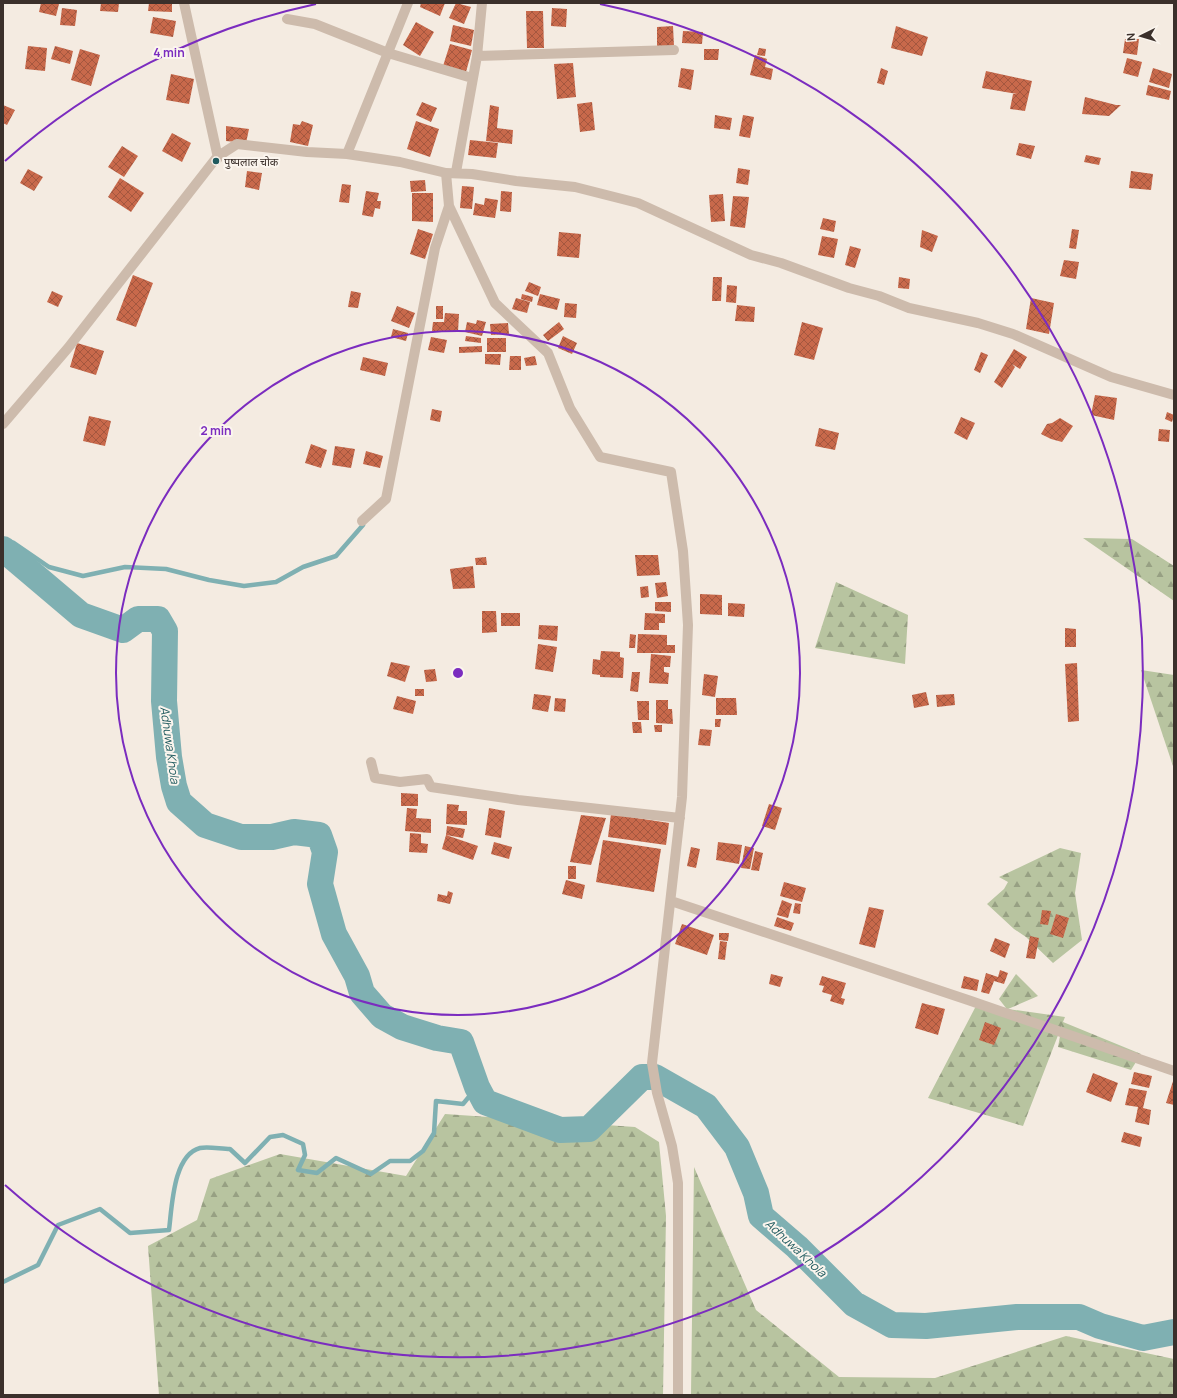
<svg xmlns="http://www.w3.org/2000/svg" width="1177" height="1398" viewBox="0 0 1177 1398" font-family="Manrope,'Noto Sans Devanagari',sans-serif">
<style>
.forest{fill:url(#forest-firs)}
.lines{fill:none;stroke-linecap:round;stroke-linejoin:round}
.stream{stroke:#7fb0b2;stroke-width:4.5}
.river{stroke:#7fb0b2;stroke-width:26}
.building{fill:url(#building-cross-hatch)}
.minor{stroke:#cdbbac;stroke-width:10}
.ring{fill:none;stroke:#7b2cbf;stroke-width:2}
.poi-dot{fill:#1f5a5e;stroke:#fbf5ee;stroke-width:1.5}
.labels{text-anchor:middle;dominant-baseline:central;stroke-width:4;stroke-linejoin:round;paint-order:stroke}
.poi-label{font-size:11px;fill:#3b302b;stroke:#fbf5ee;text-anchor:start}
.water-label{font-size:12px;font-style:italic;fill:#1f5a5e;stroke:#fbf5ee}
.centre{fill:#7b2cbf;stroke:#fbf5ee;stroke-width:2}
.ring-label{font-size:12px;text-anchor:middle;font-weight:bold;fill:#7b2cbf;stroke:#fbf5ee;stroke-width:4;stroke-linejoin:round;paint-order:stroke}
</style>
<defs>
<pattern id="forest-firs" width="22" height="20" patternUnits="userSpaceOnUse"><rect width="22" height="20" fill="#b8c4a0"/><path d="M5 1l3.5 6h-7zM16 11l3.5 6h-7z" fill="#97a083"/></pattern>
<pattern id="building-cross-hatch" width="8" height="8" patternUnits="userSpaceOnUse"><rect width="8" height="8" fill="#c8694b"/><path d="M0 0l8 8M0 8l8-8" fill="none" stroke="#a4573f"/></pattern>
</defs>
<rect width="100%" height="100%" fill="#f4ebe1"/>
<path class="forest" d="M1083,538L1132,539L1174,566V601Z
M836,582L908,615L905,664L815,648Z
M1141,670L1174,675V769Z
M1060,848L1081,853L1075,893L1082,940L1053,963L1026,937L1014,929L987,904L1004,889L1008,882L999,877Z
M1016,974L1038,996L1008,1009L1065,1017L1063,1022L1141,1054L1131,1070L1058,1047L1062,1025L1023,1126L928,1098L977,1004L1006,1008L999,999Z
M445,1114L635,1127L659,1142L666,1216L663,1395H159L148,1246L197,1220L210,1179L280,1154L406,1176Z
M694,1167L756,1310L839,1377L935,1378L1066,1336L1174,1359V1395H691Z"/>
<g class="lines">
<path class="stream" d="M3,540L14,543L49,567L83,576L125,567L166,569L209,580L244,586L276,582L303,567L336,556L363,525
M3,1282L38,1265L58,1225L100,1209L130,1233L169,1230C172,1207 173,1155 200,1148C208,1146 221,1149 230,1149L245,1163L270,1137L283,1135L303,1144L305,1155L298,1170L317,1173L336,1158L371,1174L390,1161H410L423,1151L434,1133L436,1101L463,1104L477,1087"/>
<path class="river" d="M3,549L81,615L123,630L138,619H158L165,631L164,701L169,757L174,786L179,802L205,825L241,837H272L294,832L319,835L325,852L320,884L334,934L357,976L362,993L382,1016L402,1027L437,1038L461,1042L477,1087L485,1102L560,1130L589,1129L642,1077H655L706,1106L737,1147L756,1193L761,1216L797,1247L854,1304L892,1325L926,1326L1017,1317H1079L1100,1326L1143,1338L1174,1332"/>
</g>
<path class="building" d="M41,3L59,4L56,16L39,12Z
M101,3H119L118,12L100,11Z
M149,3H172V12L148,11Z
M421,3H445L440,16L420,7Z
M456,3L471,7L464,24L449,18Z
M62,8L77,10L75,26L60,25Z
M552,8L567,9L566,27L551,26Z
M526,11H543L544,48H527Z
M153,17L176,21L173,37L150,33Z
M416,22L434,32L420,56L403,45Z
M453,25L474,30L471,46L450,41Z
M673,26L674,46H657V27Z
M896,26L928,37L922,56L891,48Z
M683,31L703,32L702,44L682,43Z
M1125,39H1139L1137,55L1123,53Z
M450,44L472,50L466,72L443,66Z
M28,46L47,48L45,71L25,69Z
M55,46L73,51L70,64L51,59Z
M759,48L766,49L765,56L757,55Z
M80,49L100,55L91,86L71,80Z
M704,49H719L718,60H704Z
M755,55L767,59L765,67L773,69L771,80L750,75Z
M1127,58L1142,62L1138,77L1123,73Z
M573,63L576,97L557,99L554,64Z
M681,68L694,70L691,90L678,87Z
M881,68L888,71L884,85L877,83Z
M1153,68L1172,74L1169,88L1149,82Z
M986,71L1032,81L1025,111L1010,109L1013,94H1017L982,88Z
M171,74L194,79L189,104L166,100Z
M1148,85L1171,91L1169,100L1146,95Z
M1085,97L1116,105H1121L1109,116L1082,114Z
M422,102L437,108L431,122L416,115Z
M592,102L595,130L580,132L577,104Z
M3,105L15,110L7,125L3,123Z
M490,105L499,107L497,128L513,130L512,144L486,141Z
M715,115L732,118L730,130L714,128Z
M743,115L754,117L750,138L739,136Z
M302,121L313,125L308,146L290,142L293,124L300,125Z
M416,121L439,129L430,157L407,149Z
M226,126L249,129L246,143L226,141Z
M172,133L191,143L182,162L162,151Z
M470,140L498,143L496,158L468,155Z
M1019,143L1035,146L1031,159L1016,155Z
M122,146L138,156L124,177L108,167Z
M1086,155L1101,158L1099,165L1084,162Z
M738,168L750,170L748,185L736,183Z
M28,169L43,177L34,191L20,183Z
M247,171L262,173L259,190L245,187Z
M1131,171L1153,174L1151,190L1129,188Z
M120,178L144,193L131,212L108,197Z
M425,180L426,191L411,192L410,181Z
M342,184L351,185L349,203L339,202Z
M462,186L474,187L472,209L460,208Z
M366,191L379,193L377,201H381L380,209L375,208L373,217L362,215Z
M501,191L512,192L511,212L500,211Z
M412,193H433V222L412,221Z
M723,194L725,221L711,222L709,195Z
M733,196L749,197L745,228L730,226Z
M485,198L498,200L495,218L473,215L475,203L484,205Z
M823,218L836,221L834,232L820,229Z
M418,229L433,234L425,259L410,254Z
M1072,229L1079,230L1076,249L1069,248Z
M922,230L938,236L932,252L920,247Z
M559,232L581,234L579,258L557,256Z
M822,236L838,239L834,258L818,255Z
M850,246L861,249L855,268L845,265Z
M1064,260L1079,262L1076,279L1060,276Z
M133,275L153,283L136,327L116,320Z
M713,277H722L721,301H712Z
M899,277L910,279L909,289L898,288Z
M529,282L541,287L538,296L525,291Z
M727,285L737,286L736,303L726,302Z
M52,291L63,296L58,307L47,302Z
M351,291L361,293L358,308L348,307Z
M522,294L533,297L532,302L521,299Z
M540,294L560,299L557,310L537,305Z
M516,298L530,302L527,313L512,309Z
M1031,298L1054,303L1049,334L1026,329Z
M565,303L577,304L576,318L564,317Z
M737,305L755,307L754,322L735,321Z
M397,306L415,313L409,328L391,321Z
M436,306H443V319H436Z
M445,313L459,314L458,332L432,331L433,322H444Z
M477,320L486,322L482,336L465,332L467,322L476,324Z
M559,322L564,329L548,341L543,335Z
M802,322L823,328L814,360L794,355Z
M508,323L509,334L491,335L490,324Z
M393,329L408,333L406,341L391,337Z
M466,336L481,338V343L465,341Z
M563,336L577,343L572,354L558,348Z
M431,337L447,340L444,353L428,350Z
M487,338H506V352H487Z
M77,343L104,351L96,375L70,367Z
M482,346V352L459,353V347Z
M1014,349L1027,357L1020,369L1012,364L1015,367L1002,388L994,382Z
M981,352L988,355L980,373L974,370Z
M485,354H501L500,365L485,364Z
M510,356H521V370H509Z
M535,356L537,365L526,366L524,358Z
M363,357L388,363L385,376L360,370Z
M1095,395L1117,398L1114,420L1091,415Z
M432,409L442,411L440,422L430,420Z
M1167,412L1174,415L1172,422L1165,419Z
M89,416L111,421L105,446L83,441Z
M961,417L975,423L967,440L954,433Z
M1060,418L1073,426L1062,442L1051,439L1041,434L1047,424L1052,423Z
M819,428L839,433L835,450L815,446Z
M1159,429L1170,430L1169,442L1158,441Z
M311,444L327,450L321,468L305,463Z
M335,446L355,449L351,468L332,465Z
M366,451L383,456L380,468L363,464Z
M635,555H658L660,575L637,576Z
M486,557L487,565H476L475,558Z
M473,566L475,588L453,589L450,569Z
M666,582L668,596L657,598L655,583Z
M648,586L649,597L641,598L640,587Z
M700,594L722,595V615L700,614Z
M655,602H671V612L655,611Z
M728,603L745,604L744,617L728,616Z
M482,611H496L497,632L482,633Z
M501,613H520V626H501Z
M645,613L665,614V623H659V630H644Z
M539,625L558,626L557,641L538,639Z
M1065,628L1076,629V647H1065Z
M630,634L636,635L635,648H629Z
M638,634L667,635V645H675V653H637Z
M538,644L557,647L553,672L535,669Z
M601,651L620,652V657L624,658L623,678L600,677V675L592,674L593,659L600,660Z
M651,654L671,656L670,667H664V672L669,673L668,684L649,683Z
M391,662L410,666L405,682L387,676Z
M1077,663L1079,721L1068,722L1065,664Z
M435,669L437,681L426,682L424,670Z
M632,672H640L638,692L630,691Z
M704,674L718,676L715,697L702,695Z
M415,689H424V696H415Z
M926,692L929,705L914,708L912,695Z
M534,694L551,696L548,712L532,709Z
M954,694L955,705L937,707L936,695Z
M397,696L416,701L413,714L393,709Z
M555,698L566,699L565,712L554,711Z
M716,698H736L737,715H716Z
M656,700H668V709H672L673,724L656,723Z
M637,701H649V720H638Z
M715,719H721L720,727H715Z
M632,722H641L642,733H633Z
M654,725H662V732H655Z
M700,729L712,730L710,746L698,745Z
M401,793L418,794V806H401Z
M447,804L459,805L458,811H467V825L446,824Z
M769,804L782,808L775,830L762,826Z
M407,808L417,809L416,818L431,819V833L405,831Z
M489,808L505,811L501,838L485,835Z
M611,814L669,823L666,845L608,837Z
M581,815L606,818L591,865L570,862Z
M447,826L465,829L463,838L446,835Z
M410,833L421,834V843L428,844L427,853L409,852Z
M446,835L478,846L473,860L442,849Z
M603,840L661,849L654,892L596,882Z
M494,842L512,847L509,859L491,854Z
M718,842L742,845L739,864L716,860Z
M745,846L754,848L750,869L741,868Z
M691,847L700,849L696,868L687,866Z
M755,851L763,853L759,871L751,870Z
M568,866H576V879H568Z
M566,880L585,885L582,899L562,894Z
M784,882L806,888L802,902L780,896Z
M448,891L453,893L450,904L437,901L438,894L447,896Z
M782,900L792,904L788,918L777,915Z
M795,903L801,904L800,914L793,913Z
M869,907L884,910L875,948L859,944Z
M1042,910L1051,911L1048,925L1040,924Z
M1056,914L1069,918L1063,938L1050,934Z
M777,917L794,923L791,931L774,926Z
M682,924L714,935L707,955L675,944Z
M719,933H729L728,941L719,940Z
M1030,936L1039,938L1035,959L1026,958Z
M995,938L1010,944L1005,958L990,951Z
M720,941L727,942L725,960L718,959Z
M1000,970L1008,973L1004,984L994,981L989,994L981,992L986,973L998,977Z
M771,974L783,977L780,987L769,984Z
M822,976L846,983L841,998L845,999L843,1005L830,1001L832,995L822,992L824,986L819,985Z
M964,976L979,980L977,991L961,988Z
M922,1003L945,1009L938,1035L915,1028Z
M985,1022L1001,1028L994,1045L979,1040Z
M1134,1072L1152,1076L1149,1088L1131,1084Z
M1093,1073L1118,1083L1111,1102L1086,1092Z
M1174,1078V1105L1166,1103Z
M1129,1088L1147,1091L1143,1108L1151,1110L1149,1125L1135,1122L1138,1107L1125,1105Z
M1124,1132L1142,1137L1140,1147L1121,1142Z"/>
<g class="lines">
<path class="minor" d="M184,3L218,158
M287,19L315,24L388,53L472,78
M477,56L674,50
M347,154L408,3
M456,172L477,56L482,3
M446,173L449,206L495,303L548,353L570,408L600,457L671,472L683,551L688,625L682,797L652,1063L657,1093L672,1146L678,1183V1395
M3,424L68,348L217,157L237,144L307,152L347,154L400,162L446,173L472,174L516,181L575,187L638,203L751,255L781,263L849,288L879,296L909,308L978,323L1013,334L1111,377L1174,395
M362,521L386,499L435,248L449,206
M371,762L375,778L400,782L427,779L431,787L518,800L680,818
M671,901L968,1000L1174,1071"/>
</g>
<g class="ring">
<circle cx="458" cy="673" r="342"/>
<path d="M5 161A684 684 0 0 1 316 4M600 4A684 684 0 1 1 5 1185"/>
</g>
<circle class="poi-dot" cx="216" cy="161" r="4"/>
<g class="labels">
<g class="poi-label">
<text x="224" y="161">पुष्पलाल चोक</text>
</g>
<g class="water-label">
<text transform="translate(170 745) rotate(82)">Adhuwa Khola</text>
<text transform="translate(796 1248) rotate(43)">Adhuwa Khola</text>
</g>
</g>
<circle cx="458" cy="673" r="6" class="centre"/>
<g class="ring-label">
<text x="169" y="57">4 min</text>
<text x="216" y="435">2 min</text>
</g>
<rect width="1177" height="1398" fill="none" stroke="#3b302b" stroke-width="8"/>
<g transform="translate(1141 36) rotate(265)" stroke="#fbf5ee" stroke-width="3" paint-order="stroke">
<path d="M0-3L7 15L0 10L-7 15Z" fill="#3b302b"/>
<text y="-6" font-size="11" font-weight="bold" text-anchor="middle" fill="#3b302b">N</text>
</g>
</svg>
